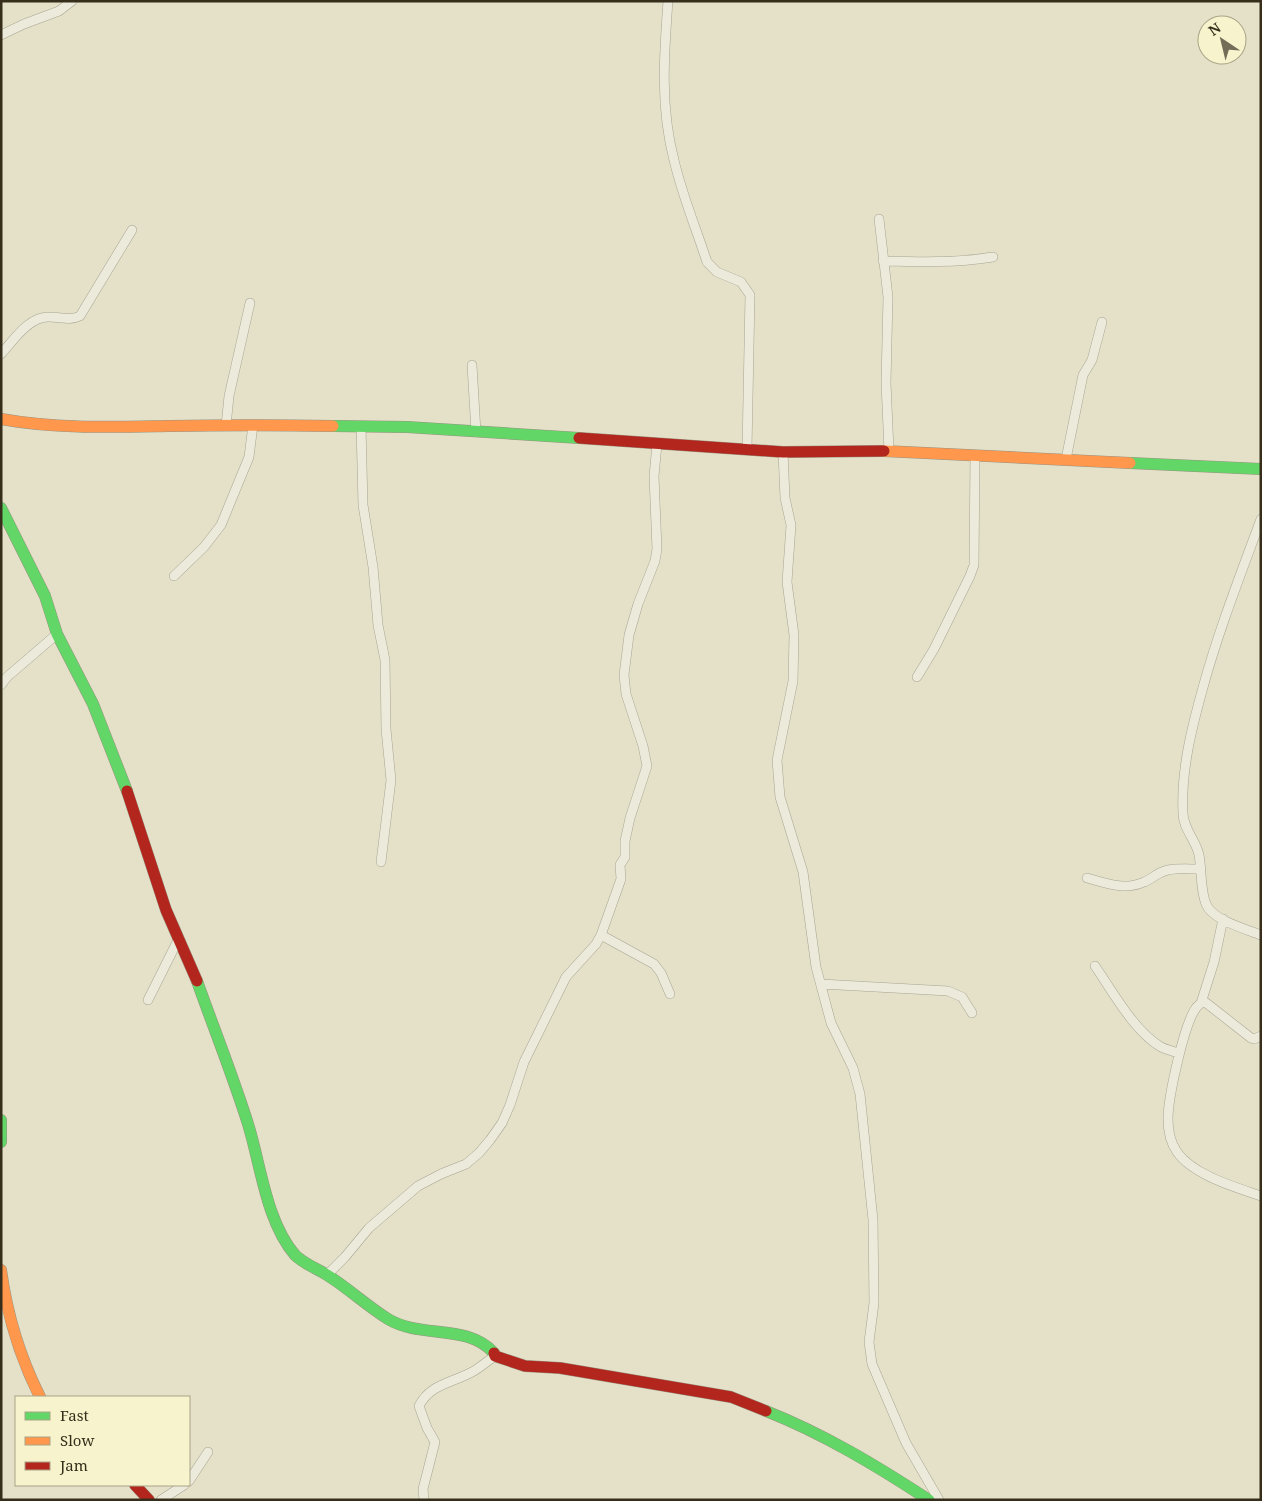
<svg xmlns="http://www.w3.org/2000/svg" width="1262" height="1501" viewBox="0 0 1262 1501" font-family="'Noto Serif',serif">
<style>
.lines{fill:none;stroke-linecap:round;stroke-linejoin:round}
.street-casing{stroke:#a8a492;stroke-width:10}
.fast-casing{stroke:#989382;stroke-width:12}
.slow-casing{stroke:#989382;stroke-width:12}
.jam-casing{stroke:#989382;stroke-width:12}
.street{stroke:#eceadb;stroke-width:9}
.fast{stroke:#63d668;stroke-width:11}
.slow{stroke:#ff974d;stroke-width:11}
.jam{stroke:#b3261e;stroke-width:11}
</style>
<rect width="100%" height="100%" fill="#e4e1c8"/>
<g class="lines">
<defs>
<path id="street" d="M668,1C664,55 660,107 674,160C682,195 696,228 707,262L717,272L741,282L750,295L747,449
M1,35L24,24L59,11L72,1
M879,219L888,297L886,383L889,451
M883,261C920,262 956,263 993,257
M1,354C13,341 29,316 49,317C61,317 69,321 80,316L132,230
M472,365L476,432
M226,426L229,396L250,303
M361,426L363,505L373,567L378,625L385,660L386,729L391,780L381,862
M783,452L785,498L791,525L787,582L794,635L793,681L777,760L780,797L803,872L816,967L831,1023L853,1068L860,1094L873,1220L874,1303L869,1342L872,1364L906,1443L939,1500
M1066,459L1083,375L1092,360L1102,322
M1261,519C1240,576 1218,632 1202,691C1191,731 1181,771 1183,813C1183,829 1196,840 1199,855C1202,871 1200,889 1206,904C1212,920 1246,929 1261,935
M174,576L204,547L221,525L249,457L253,425
M917,677L934,649L970,576L974,565L975,455
M1,685L7,677L57,634
M1087,878C1106,883 1124,891 1144,882C1152,879 1158,872 1168,870C1178,868 1189,869 1199,869L1200,865
M601,935L654,964L661,973L670,994
M1095,966C1113,992 1134,1031 1161,1047C1167,1050 1174,1051 1179,1054
M821,984L948,991L962,997L972,1013
M148,1000L179,938
M1201,1003L1214,962L1223,919
M1261,1036L1254,1039L1251,1038L1205,1002C1201,1003 1198,1005 1196,1008C1184,1024 1168,1098 1168,1119C1168,1131 1170,1142 1177,1152C1193,1175 1235,1187 1261,1196
M327,1275L345,1257L369,1228L418,1186L441,1174L466,1164L479,1153L490,1140L502,1123L510,1105L524,1062L566,977L596,944L601,935L621,879L620,865L625,857V841L630,818L647,766L643,746L626,694L624,675L629,635L638,604L655,561L657,549L654,476L657,444
M189,1481L208,1452
M161,1500L184,1485
M424,1500L423,1489L435,1442L427,1428L419,1406C430,1384 452,1383 472,1372C480,1368 487,1361 495,1356"/>
<path id="fast" d="M333,426L407,427L579,438
M1130,463L1261,469
M1,508L45,596L57,634L93,704L127,791
M197,981C214,1029 233,1076 248,1124C261,1166 266,1221 295,1255C304,1264 316,1268 327,1275C348,1288 367,1306 388,1319C421,1339 467,1323 494,1353
M1,1120V1142
M766,1411C824,1434 877,1466 929,1500"/>
<path id="slow" d="M1,419C56,429 113,427 169,426C223,425 278,425 333,426
M884,451L1130,463
M1,1270C7,1315 20,1357 40,1397"/>
<path id="jam" d="M579,438L783,452L884,451
M127,791L166,910L197,981
M494,1353L495,1356L525,1366L560,1368L731,1397L766,1411
M135,1485L149,1500"/>
</defs>
<use href="#street" class="street-casing"/>
<use href="#fast" class="fast-casing"/>
<use href="#slow" class="slow-casing"/>
<use href="#jam" class="jam-casing"/>
<use href="#street" class="street"/>
<use href="#fast" class="fast"/>
<use href="#slow" class="slow"/>
<use href="#jam" class="jam"/>
</g>
<rect width="1262" height="1501" fill="none" stroke="#362e1b" stroke-width="5"/>
<rect x="15" y="1396" width="175" height="90" fill="#f6f3cd" stroke="#a9a486"/>
<rect x="25" y="1412" width="25" height="8" fill="#63d668" stroke="#a9a486"/>
<text x="60" y="1421" font-size="15" fill="#362e1b">Fast</text>
<rect x="25" y="1437" width="25" height="8" fill="#ff974d" stroke="#a9a486"/>
<text x="60" y="1446" font-size="15" fill="#362e1b">Slow</text>
<rect x="25" y="1462" width="25" height="8" fill="#b3261e" stroke="#a9a486"/>
<text x="60" y="1471" font-size="15" fill="#362e1b">Jam</text>
<g transform="translate(1222 40) rotate(325)"><circle r="24" fill="#f6f3cd" stroke="#a9a486"/>
<path d="M0-4L9 19L0 12L-9 19Z" fill="#736d58"/>
<text y="-8" font-size="14" font-weight="bold" text-anchor="middle" fill="#362e1b">N</text>
</g>
</svg>
